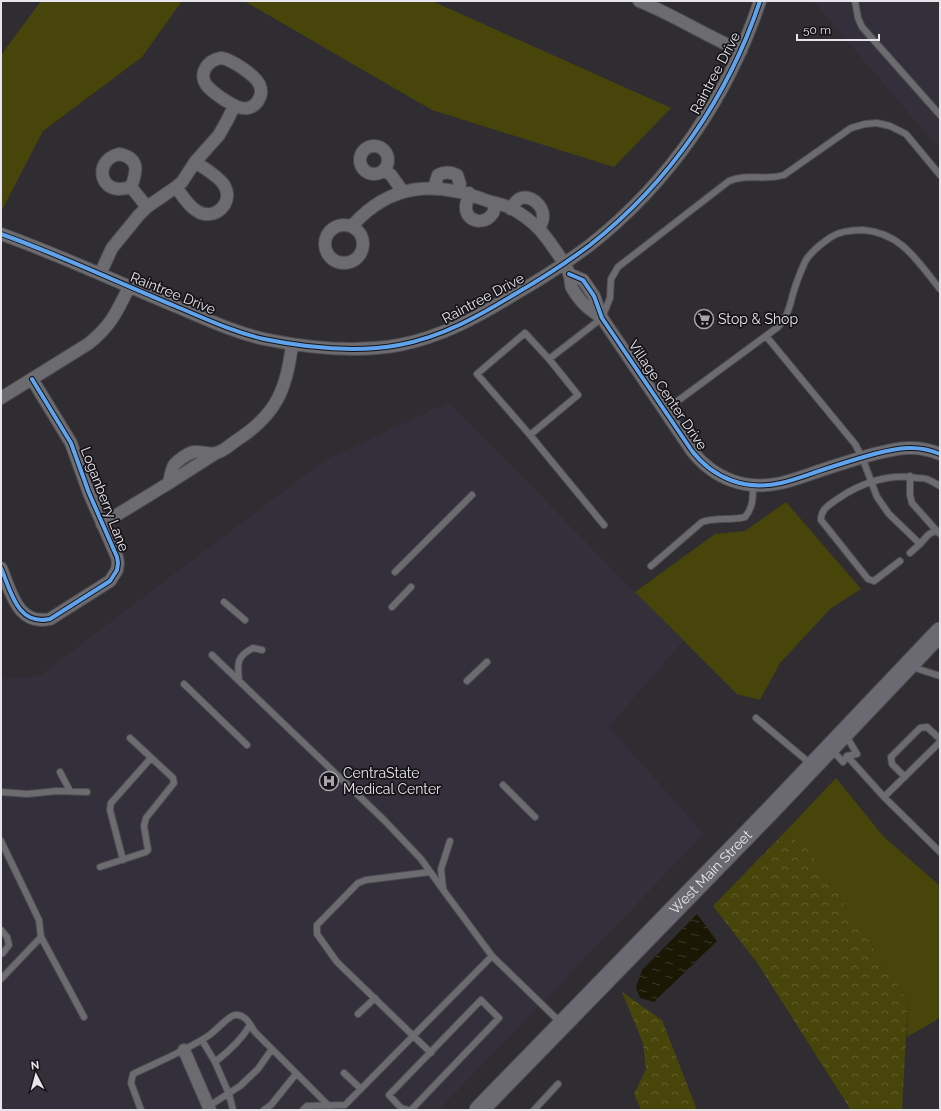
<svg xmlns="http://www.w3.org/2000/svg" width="941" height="1111" viewBox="0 0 941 1111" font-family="Raleway,sans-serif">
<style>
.built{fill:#332f3b}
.green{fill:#47450a}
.forest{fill:url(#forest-crowns)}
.water{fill:url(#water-ripples)}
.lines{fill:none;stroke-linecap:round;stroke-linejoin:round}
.lane-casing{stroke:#4d4b50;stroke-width:8}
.street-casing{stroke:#4d4b50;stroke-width:14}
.primary-casing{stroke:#4d4b50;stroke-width:21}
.lane{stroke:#6c6b6f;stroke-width:6}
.street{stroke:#6c6b6f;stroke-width:12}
.primary{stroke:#6b6971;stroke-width:19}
.cycleway-casing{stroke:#161418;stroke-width:6}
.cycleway{stroke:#60a3ed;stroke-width:4}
.labels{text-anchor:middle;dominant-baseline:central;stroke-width:3.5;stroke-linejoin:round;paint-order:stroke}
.street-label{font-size:14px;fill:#e7e5eb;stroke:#161418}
.poi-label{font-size:14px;fill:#e7e5eb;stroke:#161418;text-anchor:start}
</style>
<defs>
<pattern id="forest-crowns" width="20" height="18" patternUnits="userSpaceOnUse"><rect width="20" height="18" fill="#47450a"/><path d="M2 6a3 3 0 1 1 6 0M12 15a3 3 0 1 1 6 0" fill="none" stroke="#62602e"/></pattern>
<pattern id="water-ripples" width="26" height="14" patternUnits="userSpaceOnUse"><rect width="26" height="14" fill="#1a1804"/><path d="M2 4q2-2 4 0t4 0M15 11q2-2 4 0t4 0" fill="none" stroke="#3b3929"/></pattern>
</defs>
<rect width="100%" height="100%" fill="#2f2d31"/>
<path class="built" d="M813,1H940V150Z
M449,402L683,641L609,727L704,834L439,1110H1V679L39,676L325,460Z"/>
<path class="green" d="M41,1H182L142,57L43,131L1,212V55Z
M244,1H432L671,108L614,167L432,110Z
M786,502L861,589L830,609L780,663L760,700L737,694L635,592L715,534L745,531Z
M836,778L883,836L940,886V1017L935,1021L907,1037L908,1001L810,853L785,832Z"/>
<path class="forest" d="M785,832L810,852L908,1001L902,1110H851L758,964L713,906Z
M622,992L662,1020L697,1110H641L634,1094L646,1069L643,1043Z"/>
<path class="water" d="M697,914L717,941L654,1002L640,998L636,987L642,970Z"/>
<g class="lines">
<defs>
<path id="lane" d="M855,1L858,18L862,27L940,115
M766,336L855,444L862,457L877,497L889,514L920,544L928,535L936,530L940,534
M664,411L778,327C788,316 789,308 793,294C796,283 800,273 805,262C810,252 821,244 831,237C840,231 852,230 863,230C902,233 917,261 940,289
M530,435L477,374L525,333L549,359
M910,476V495L912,503L936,530
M604,525L530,435L578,395L549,359L602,318L610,298L611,279L618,267L729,181C748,173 764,181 784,175L851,128L865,124L877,123L890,126L906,134L940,175
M910,553L920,544
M900,561L874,581L868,579L821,520C821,509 828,506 836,500C860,483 889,473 917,478C921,478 926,478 929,480C933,482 937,484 940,486
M651,566L702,522C718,517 730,521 745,517C753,508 753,497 753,486
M395,572L472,495
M224,602L245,620
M392,607L411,587
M212,655L384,820L421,859L444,891L492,956L561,1023
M912,667L940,676
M239,680C237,663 237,656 253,648L262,650
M467,681L487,662
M184,684L247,745
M756,718L812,765
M831,749L843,762L847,756L857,754L845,734
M847,756L884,797L940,742
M60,772L70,791
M905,777L892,764L891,757L920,728L927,727L940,739
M503,785L535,817
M1,792L27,794L57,791L87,792
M884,797L940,852
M1,841L39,920L41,937L1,979
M123,860L110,810L111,803L151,758
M100,867L146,852L148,850L144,826L146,818L174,783L173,778L130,738
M430,872L366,880L358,883L317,925V934L337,962L431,1053
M443,888L441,869L450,841
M1,930L7,937L9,945L3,953L1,954
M41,937L84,1017
M358,1014L375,998
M202,1040L215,1062
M344,1073L361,1089
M209,1106L240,1086L258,1069L272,1049
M141,1110L131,1083L133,1074C158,1062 185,1051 208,1036C216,1031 228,1016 235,1015C246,1014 250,1025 255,1032L329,1106
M233,1110L229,1094L215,1062C228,1052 242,1039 250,1025
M264,1110L271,1105L296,1074
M303,1110L307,1106L345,1105L492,956
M408,1110L401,1108L389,1095L481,1000L499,1018L411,1110
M534,1110L558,1084"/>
<path id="street" d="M639,1C674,15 706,36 741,51
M221,58C231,59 257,76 260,86C262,91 261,96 258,101C256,104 252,107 248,108C238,111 216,95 208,87C197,75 207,60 221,58Z
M360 160a14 14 0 1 1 28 0a14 14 0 1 1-28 0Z
M119,154C140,158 137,172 131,187C127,188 122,189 118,189C99,188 95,160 119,154Z
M384,170L391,175L403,192
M131,187L147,207
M176,187C182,195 188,206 197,211C214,222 235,203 224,185C219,177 203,167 195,162
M434,188L438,175C445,171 451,172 457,175L460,184L459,191
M469,193C468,199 464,207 467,213C472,224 487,223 493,213C494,210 495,206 496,203
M511,209C513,205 516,201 519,199C530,193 544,206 543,217C543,221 541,225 539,229
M325 244a19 19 0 1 1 38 0a19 19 0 1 1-38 0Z
M352,226C391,182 436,181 488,201C495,203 504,205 511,208C520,213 531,221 538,228C546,236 565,263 569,273C571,278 570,284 572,288C575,293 579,299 583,303C588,309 596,313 602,318
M1,234C60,255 117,282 175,306C204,318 233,332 264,339C308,348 355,353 399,345C442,337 479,316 515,294C541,279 566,263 590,245C670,182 728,97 760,1
M100,274L112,248L139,215L147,207L176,187L182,182L195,162L219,135L229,117L234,106
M569,274L583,280L594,296L602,318L692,451C714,479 746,491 781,483C794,480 807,475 819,471C837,465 856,459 874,454C898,448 917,444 940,454
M1,398L88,344C110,327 117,312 129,287
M169,483L216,453
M102,524L169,483C170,478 171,470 174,465C178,460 188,453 194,452C201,451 209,455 216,453C223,452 231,444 237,440C276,415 287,389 292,344
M1,568C11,591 17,626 50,619L110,581L117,570L118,563L117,557L89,493L71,443L32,379
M184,1050L210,1110"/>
<g id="primary">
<path id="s1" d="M479,1110L770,811L940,632"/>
</g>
</defs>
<use href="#lane" class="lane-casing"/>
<use href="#street" class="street-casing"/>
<use href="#primary" class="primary-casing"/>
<use href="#lane" class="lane"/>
<use href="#street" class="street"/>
<use href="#primary" class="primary"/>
<defs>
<path id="cycleway" d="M1,234C60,255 117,282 175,306C204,318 233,332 264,339C308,348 355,353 399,345C442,337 479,316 515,294C541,279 566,263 590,245C670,182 728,97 760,1
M569,274L583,280L594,296L602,318L692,451C714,479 746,491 781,483C794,480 807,475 819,471C837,465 856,459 874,454C898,448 917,444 940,454
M1,568C11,591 17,626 50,619L110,581L117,570L118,563L117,557L89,493L71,443L32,379"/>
</defs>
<use href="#cycleway" class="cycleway-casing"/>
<use href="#cycleway" class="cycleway"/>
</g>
<defs>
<symbol id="supermarket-ring" viewBox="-11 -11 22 22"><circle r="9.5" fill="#161418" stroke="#a7a5aa" stroke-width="1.5"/><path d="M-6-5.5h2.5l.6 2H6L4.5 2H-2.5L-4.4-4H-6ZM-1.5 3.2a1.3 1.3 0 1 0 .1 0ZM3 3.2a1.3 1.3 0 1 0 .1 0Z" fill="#a7a5aa"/></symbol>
<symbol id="hospital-ring" viewBox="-11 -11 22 22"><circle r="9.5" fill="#161418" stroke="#a7a5aa" stroke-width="1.5"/><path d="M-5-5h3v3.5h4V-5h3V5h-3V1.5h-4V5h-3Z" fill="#a7a5aa"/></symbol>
</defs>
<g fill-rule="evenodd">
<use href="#supermarket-ring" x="693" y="308" width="22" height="22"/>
<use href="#hospital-ring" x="318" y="770" width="22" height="22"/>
</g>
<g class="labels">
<g class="street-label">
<text transform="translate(715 73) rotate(-62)">Raintree Drive</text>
<text transform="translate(173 293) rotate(22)">Raintree Drive</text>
<text transform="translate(483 298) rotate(-28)">Raintree Drive</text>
<text transform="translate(668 395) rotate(56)">Village Center Drive</text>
<text transform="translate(105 499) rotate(69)">Loganberry Lane</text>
<text stroke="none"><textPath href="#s1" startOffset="332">West Main Street</textPath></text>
</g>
<g class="poi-label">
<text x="718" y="319">Stop &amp; Shop</text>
<text x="343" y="773">CentraState<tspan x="343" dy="16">Medical Center</tspan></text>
</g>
</g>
<rect width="941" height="1111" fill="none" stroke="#e7e5eb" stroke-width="4"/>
<g transform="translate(36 1075) rotate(354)" stroke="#161418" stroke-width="3" paint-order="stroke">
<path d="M0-3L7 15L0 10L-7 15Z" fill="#e7e5eb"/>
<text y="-6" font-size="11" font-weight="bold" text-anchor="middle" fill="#e7e5eb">N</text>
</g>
<path d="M797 34v6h82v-6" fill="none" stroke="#e7e5eb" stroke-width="2"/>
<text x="803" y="34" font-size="12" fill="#e7e5eb" stroke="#161418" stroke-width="3" paint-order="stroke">50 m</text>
</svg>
